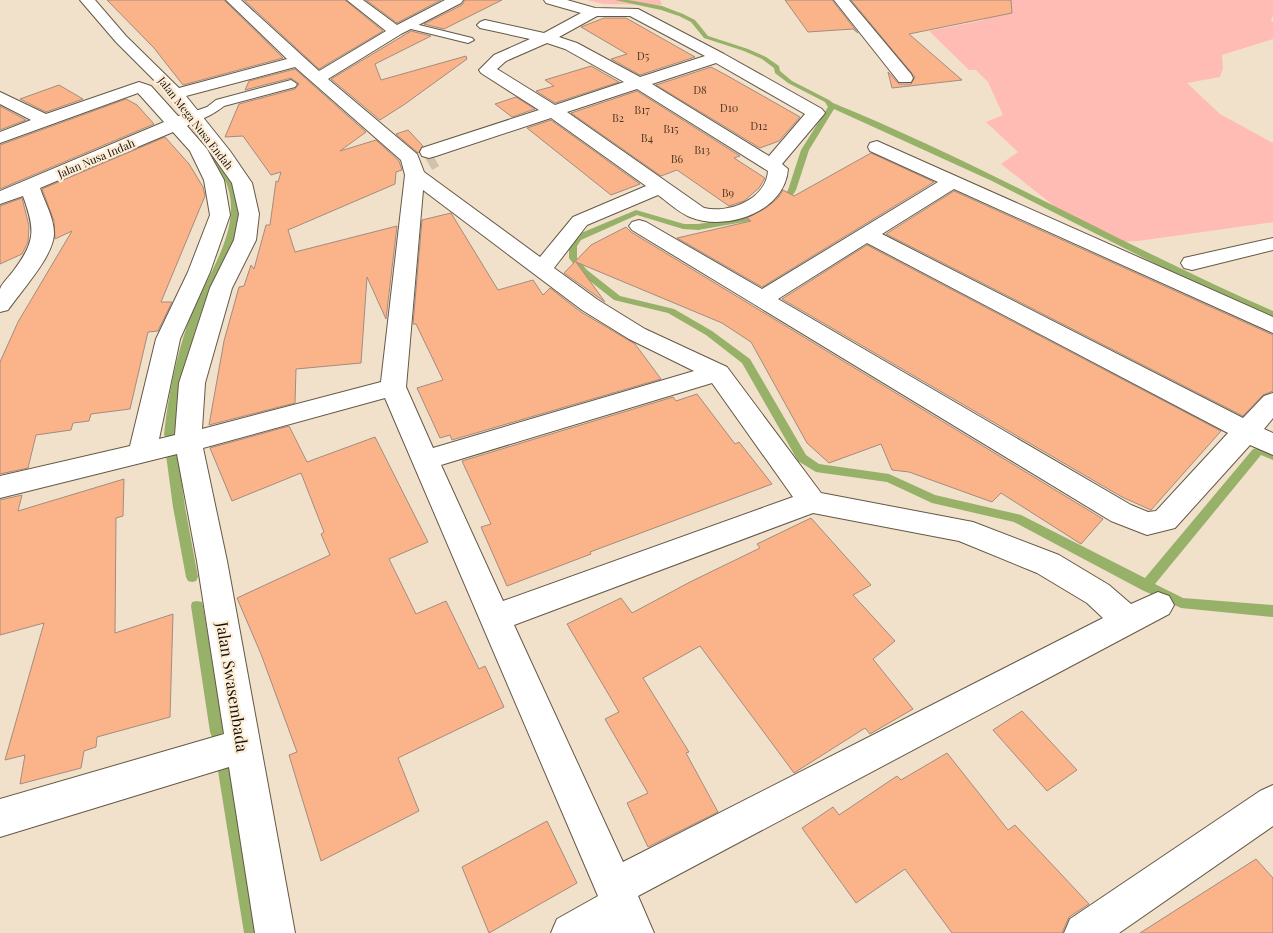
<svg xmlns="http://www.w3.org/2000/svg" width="1273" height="933" viewBox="0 0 1273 933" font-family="'Playfair Display',serif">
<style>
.green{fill:#febcb4}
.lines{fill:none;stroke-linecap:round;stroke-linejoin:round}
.stream{fill:#97b169;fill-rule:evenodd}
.building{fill:#fbb389;stroke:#a38c7f}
.street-tunnel{stroke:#d0c2ae;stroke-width:21;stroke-dasharray:21 11;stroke-linecap:butt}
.lane-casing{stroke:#655845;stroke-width:2}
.street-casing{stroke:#655845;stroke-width:2}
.lane{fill:#fff;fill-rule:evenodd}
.street{fill:#fff;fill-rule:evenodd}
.labels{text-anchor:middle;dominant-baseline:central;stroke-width:4.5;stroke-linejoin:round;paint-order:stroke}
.number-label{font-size:11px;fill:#4e3928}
.far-street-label{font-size:11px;fill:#151008;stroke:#feeed8}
.near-street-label{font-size:16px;fill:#151008;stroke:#feeed8}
</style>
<rect width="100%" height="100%" fill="#f1e1cb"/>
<path class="green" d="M587,0H663H660L662,5L603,4Z
M947,0H1273V16L1271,20L1273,22V39L1222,55L1223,68L1220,77L1187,83L1220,114L1273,143V222L1138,241L1121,242L1063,213L1001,164L1018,152L986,122L1003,115L988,82L976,70H969L929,31L985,20Z"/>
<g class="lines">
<path class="stream" d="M615,0H628L662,6L683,14L695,20L708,36L748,49L766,57L779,66L780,71L792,81L829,100L833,103C983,164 1124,246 1273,311V318L1193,283L992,181L834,109L809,150L796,190L785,208H779L778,206L788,190L801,150L828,107L825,102L788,83L775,73L774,68L762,59L744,51L704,38L691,22L679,16L661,10Z
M196,140H202C273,211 225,245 199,319C186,357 179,396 174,435L169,439L164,435C168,396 176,357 189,320C205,276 249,224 223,176C216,164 206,153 196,144Z
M636,210L684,224H698L764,214L765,216L761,219L698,230L683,229L637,215L581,240L577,246V258L587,270L620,296L674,309L712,331L750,359L806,455L819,464L889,474L935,495L1021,515L1145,578L1253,449L1261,447L1273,451V460L1261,455L1155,584L1183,598L1273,605V617L1181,608L1142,590L1014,522L932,503L887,482L816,472L798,461L742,363L706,335L668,313L614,300L581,274L569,258V246L574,236Z
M172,451L178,455L185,507L198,577L196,581L192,582L188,581L186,577L173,507L166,455Z
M197,601L202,602L203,606L224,732L222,737L217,739L212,737L210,732L191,606L192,602Z
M225,764L230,766L232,771L260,933H244L218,771L220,766Z"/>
</g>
<path class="building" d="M107,0H224L283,58L183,85L154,48Z
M244,0H345L383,31L319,69Z
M366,0H441L397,23Z
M465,0H502L444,29L424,24L462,5Z
M785,0H832L858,33L853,29L808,32Z
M851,0H1011L1012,13L909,34L962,80L892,88L888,72L899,84H911L915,77Z
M604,18H626L695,57L640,75L611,59L627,54L581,27Z
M411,31L431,36L375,64L381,80L466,56L467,59L405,104L380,120L331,79Z
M591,66L619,82L555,103L536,91L554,86L545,80Z
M711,67L726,75L800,117L779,141L760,148L656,85Z
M295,69L366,132L340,151L376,140L399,161L402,170L396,172L395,184L288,230L295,252L397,226L386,319L367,277L361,363L296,369L295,403L209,425L224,341L239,287L244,286L251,265L254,269L266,225H270L276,181L278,182L281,172L271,175L243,136L225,137L239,104L295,89L299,84L291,78L245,90L249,81Z
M59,85L83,99L46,112L20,99Z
M637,91L740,156L734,158L765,178L759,188L744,201L729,206L677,170L661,176L571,113Z
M516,97L535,109L512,117L495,104Z
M126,99L137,105L154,124L0,189V145Z
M0,107V106L26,120L0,130Z
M551,120L640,184L611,195L527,128Z
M408,130L423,146L418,153L396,134Z
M165,137L189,164L203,187L205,196L161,302H172L158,331L148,332L130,409L91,414L89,421L73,423L71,430L36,435L28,468L0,474V362L18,322L72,231L55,239L54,221L42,189Z
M871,153L934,182L762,287L677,238L751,221L747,218L766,208L778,198L783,190L794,196Z
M954,191L1273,335V391L1263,395L1243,416L886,234Z
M22,198L29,226L28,242L22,254L0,264V206Z
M451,213L498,290L533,280L543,295L550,288L581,312L635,344L661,379L452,440L450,435L440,438L417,388L443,380L416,324H413L422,220Z
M626,227L631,232L1103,519L1081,544L1001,493L992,502L909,472L892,470L881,444L829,463L807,443L751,342L722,323L576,262L605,302L564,273L591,245Z
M867,245L1221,431L1151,510L1122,497L782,299Z
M697,394L735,444L739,442L772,484L590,552L591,554L507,586L481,527L491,524L462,461L673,397L676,401Z
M289,426L307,462L375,437L428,542L389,559L416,614L446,601L479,669L485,666L504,707L398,758L419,811L321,861L289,755L297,752L261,654L237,598L330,555L321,534L324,532L301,473L232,501L210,448Z
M124,479L123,516L116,518L115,633L173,614L170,717L97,737L96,747L84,751L81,768L20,784L25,755L5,760L44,623L0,635V500L22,495L18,511Z
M811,518L871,585L853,595L895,641L873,659L913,709L870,734L865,728L794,773L700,646L643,678L689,752L686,753L718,812L648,847L627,803L648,793L605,719L619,712L567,624L621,598L632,613L690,582L760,548L757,544Z
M1022,711L1077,770L1047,791L993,730Z
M947,753L1008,830L1015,825L1089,904L1069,917L1062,933H952L905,869L856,903L802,828L833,807L839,815L897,776L901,780Z
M547,821L577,883L489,933L462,867Z
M1256,859L1273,878V933H1140Z"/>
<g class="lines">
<path class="street-tunnel" d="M427,161L434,157"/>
<defs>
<path id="lane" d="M407,22L472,38L474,40L468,43L403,27L402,25Z
M291,80L297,84L295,87L224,106C215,113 200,123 187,120L186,117L187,114L207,107L216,100Z"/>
<path id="street" d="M80,0H95L126,36L179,88L287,59L226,0H241L319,71L386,31L347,0H363L397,25L445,0H463L461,3L401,34L328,79L417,154L424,172L540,257L573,217L646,186L551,118L436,156L429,158L422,156L420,152L422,148L539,110L481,73L479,70L494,55L530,39L480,28L477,25L480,22L485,20L544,33L581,13L546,3L544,0H567L595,8L638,9L724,54L822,109L825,113L782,164L788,169C785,212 726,232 690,217C678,212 668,202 658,195L587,225L554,268L598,300L645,329L727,367L821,493L973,522L1059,555L1109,585L1131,604L1158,592L1169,596L1174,605L1169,614L638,896L654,933H551L557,919L598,896L385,398L203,448L227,561L295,933H255L229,767L0,837V799L224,734L197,561L177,454L0,498V476L130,446L156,339L188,272L210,215L204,180L190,151L173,132L40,188C45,203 54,218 54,233C54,256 21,291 8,310L0,312C0,306 0,295 0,289C2,283 10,276 14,270C36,241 35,229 23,196L0,204V191L164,122L138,93L0,143V132L31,120L0,104V92L46,114L139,82L151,86L178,116L183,115L160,86L116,42ZM597,16H630L705,56L640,77L577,43L559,37ZM547,43L565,49L624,82L555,105L497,69L506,61ZM716,63L805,114L769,156L652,84ZM295,67L401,160L405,175L381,382L202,429L205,383L232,288L256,240L259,214L252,183L230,151L186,96ZM637,89L768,171C766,199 730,214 704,208L567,112ZM190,124L232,183L239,214L234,240L210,288L179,383L175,435L159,439L180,339L210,272L230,215L224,180L207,149L187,126ZM423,190L582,310L629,339L694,371L433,448L406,387ZM712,383L793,497L503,601L441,465ZM813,513L959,541L1037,573L1087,603L1103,618L623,862L514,625Z
M834,0H849L911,74L913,78L911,82H899Z
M877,141L1273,317V333L954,189L882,234L1243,418L1264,396L1273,393V418L1264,429L1273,433V455L1250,445L1175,528L1147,535L1111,521L632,230L629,226L632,222L639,220L646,222L762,289L938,182L870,151L868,147L870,143ZM867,243L1228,433L1156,511L1148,512L1131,505L778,299Z
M1273,238V250L1192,270L1184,268L1181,263L1184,258Z
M1273,785V826L1119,933H1064L1070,919L1260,791Z"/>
</defs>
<use href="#lane" class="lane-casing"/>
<use href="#street" class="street-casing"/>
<use href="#lane" class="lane"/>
<use href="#street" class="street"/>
</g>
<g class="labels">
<g class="number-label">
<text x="643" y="55">D5</text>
<text x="700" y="89">D8</text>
<text x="729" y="107">D10</text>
<text x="642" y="109">B17</text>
<text x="618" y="117">B2</text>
<text x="759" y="125">D12</text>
<text x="671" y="128">B15</text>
<text x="647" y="137">B4</text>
<text x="702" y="149">B13</text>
<text x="677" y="158">B6</text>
<text x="728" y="192">B9</text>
</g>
<g class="far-street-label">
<text transform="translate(196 123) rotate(52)">Jalan Mega Nusa Endah</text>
<text transform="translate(96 158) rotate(-23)">Jalan Nusa Indah</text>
</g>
<g class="near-street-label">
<text transform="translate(233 687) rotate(81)">Jalan Swasembada</text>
</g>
</g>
</svg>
